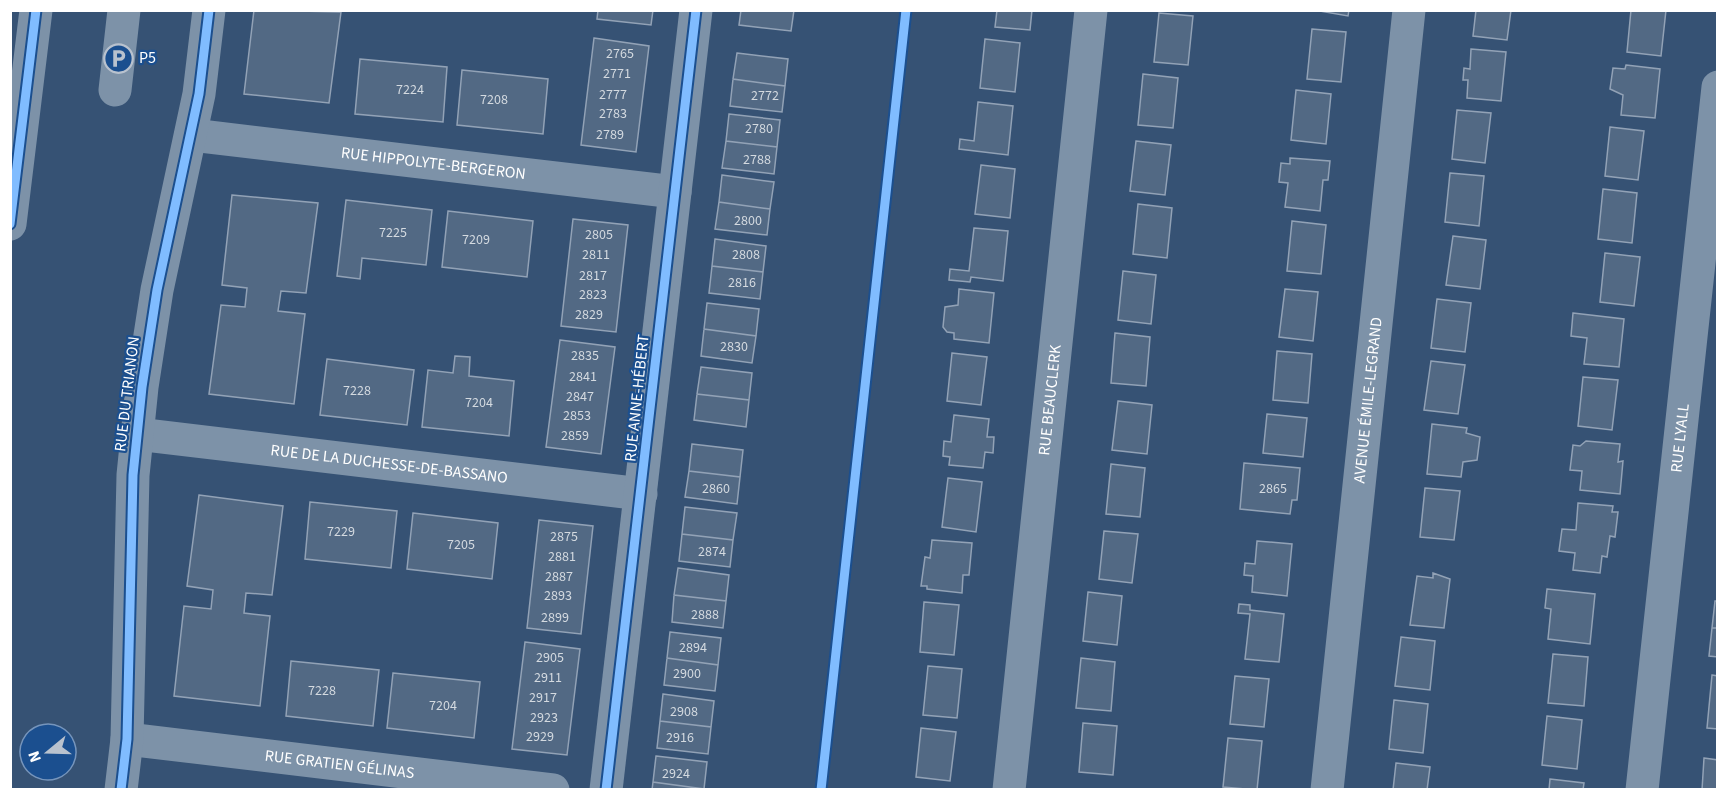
<svg xmlns="http://www.w3.org/2000/svg" width="1728" height="800" viewBox="0 0 1728 800" font-family="'Source Sans 3',sans-serif">
<style>
.building{fill:#526984;stroke:#92a2b6;stroke-width:1.5}
.lines{fill:none;stroke-linecap:round;stroke-linejoin:round}
.minor{stroke:#7d92a8;stroke-width:33}
.cycleway-casing{stroke:#1b4f8f;stroke-width:13}
.cycleway{stroke:#80bcff;stroke-width:9}
.labels{text-anchor:middle;dominant-baseline:central;stroke-width:4.5;stroke-linejoin:round;paint-order:stroke}
.number-label{font-size:14px;fill:#d4dae0}
.poi-label{font-size:16px;fill:#fff;stroke:#1b4f8f;text-anchor:start}
.street-label{font-size:16px;fill:#fff;stroke:#1b4f8f}
</style>
<rect width="100%" height="100%" fill="#365274"/>
<path class="building" d="M254,10L341,12L329,103L244,94Z
M598,10H653L651,25L597,19Z
M741,10H794L791,31L739,25Z
M997,10H1032L1030,30L995,27Z
M1314,10H1349L1348,16Z
M1476,10H1511L1507,40L1473,36Z
M1631,10H1666L1661,56L1627,52Z
M1159,13L1193,16L1188,65L1154,62Z
M1312,29L1346,32L1341,82L1307,79Z
M594,38L649,46L636,152L581,145Z
M985,39L1020,43L1015,92L980,88Z
M1471,49L1506,52L1501,101L1467,98L1468,80H1463L1464,68L1470,69Z
M737,53L788,59L785,86L733,79Z
M360,59L447,67L443,122L355,114Z
M1626,65L1660,69L1655,118L1621,115L1623,95L1610,89L1613,68L1625,69Z
M462,70L548,79L543,134L457,125Z
M1143,74L1178,78L1173,128L1138,125Z
M733,79L785,86L782,112L730,106Z
M1296,90L1331,94L1326,144L1291,140Z
M978,102L1013,106L1008,155L959,149L960,139L974,141Z
M1457,110L1491,113L1485,163L1452,159Z
M729,114L780,120L777,147L726,141Z
M1610,127L1644,131L1638,180L1605,176Z
M726,141L777,147L774,174L722,168Z
M1136,141L1171,145L1165,195L1130,191Z
M1290,158L1330,161L1328,180H1323L1320,211L1285,207L1288,183L1279,182L1281,163L1290,164Z
M981,165L1015,169L1010,218L975,214Z
M1450,173L1484,176L1479,226L1445,222Z
M722,175L774,182L770,209L719,202Z
M1603,189L1637,193L1632,243L1598,239Z
M232,195L318,203L306,293L281,291L278,311L305,314L294,404L209,394L221,305L245,307L247,288L222,285Z
M346,200L432,210L426,265L362,258L360,279L337,276Z
M719,202L770,209L767,235L715,229Z
M1138,204L1172,208L1167,258L1133,254Z
M448,211L533,221L527,277L442,267Z
M573,219L628,225L616,332L561,326Z
M1292,221L1326,225L1321,274L1287,271Z
M974,228L1008,231L1003,281L971,277L970,282L949,280L950,269L969,271Z
M1453,236L1486,240L1480,289L1446,285Z
M715,239L766,246L763,272L712,266Z
M1605,253L1640,257L1634,306L1600,302Z
M712,266L763,272L760,299L709,293Z
M1123,271L1156,275L1151,324L1118,320Z
M959,289L994,293L989,343L954,339V333L947,332L943,327L945,307L958,305Z
M1285,289L1318,292L1313,341L1279,337Z
M1437,299L1471,303L1465,352L1431,348Z
M707,303L759,309L756,336L704,329Z
M1573,313L1624,319L1619,367L1584,364L1587,338L1571,336Z
M704,329L756,336L752,363L701,356Z
M1115,333L1150,337L1146,386L1111,383Z
M560,340L615,347L601,454L546,447Z
M1277,351L1312,354L1308,403L1273,400Z
M952,353L987,357L981,405L947,401Z
M455,356L470,357L469,376L514,381L509,436L422,427L428,370L453,373Z
M327,359L414,370L407,425L320,415Z
M1431,361L1465,365L1458,414L1424,410Z
M701,367L752,373L749,400L697,394Z
M1583,377L1618,380L1612,430L1578,426Z
M697,394L749,400L746,427L694,420Z
M1118,401L1152,405L1147,454L1112,450Z
M1267,414L1307,418L1303,457L1263,453Z
M954,415L989,419L987,437H994L993,453L985,452L983,468L949,465L950,457L943,456L944,441L951,442Z
M1432,424L1467,428L1466,433L1480,437L1477,460L1463,462L1461,477L1427,474Z
M1586,441L1620,444L1618,462L1623,461L1620,494L1580,490L1582,471L1570,470L1573,445L1580,446Z
M692,444L743,450L740,477L689,471Z
M1244,463L1300,468L1297,500H1292L1290,514L1240,509Z
M1111,464L1145,468L1140,517L1106,514Z
M689,471L740,477L737,504L685,497Z
M948,478L982,482L976,532L942,527Z
M1425,488L1460,491L1454,540L1420,537Z
M199,495L283,506L272,595L246,593L244,613L270,616L260,706L174,696L184,606L211,609L213,590L187,586Z
M310,502L397,511L391,568L305,559Z
M1578,503L1613,506L1612,512H1618L1615,537L1610,536L1607,557L1602,556L1600,573L1573,570L1575,553L1559,551L1562,529L1576,530Z
M685,507L737,513L733,540L682,534Z
M413,513L498,523L492,579L407,569Z
M539,520L593,526L581,634L527,628Z
M1104,531L1138,534L1132,583L1099,579Z
M682,534L733,540L730,567L679,561Z
M932,540L972,543L969,575H963L962,593L927,589V586H921L925,557L930,558Z
M1257,541L1292,544L1287,596L1252,592L1253,576L1244,575L1245,563L1255,564Z
M678,568L729,575L726,601L674,595Z
M1433,573L1450,579L1444,628L1410,625L1417,576L1433,578Z
M1547,589L1595,594L1590,644L1548,639L1551,609L1545,608Z
M1088,592L1122,596L1117,645L1083,641Z
M674,595L726,601L723,628L672,622Z
M1715,601H1718V628H1712Z
M924,602L959,605L954,655L920,652Z
M1239,604L1250,605V610L1284,614L1279,662L1245,659L1250,614L1238,613Z
M1712,628H1718V657L1709,656Z
M670,632L721,638L718,665L667,658Z
M1401,637L1435,641L1430,690L1395,686Z
M525,642L580,649L567,755L512,749Z
M1553,654L1588,657L1584,706L1548,703Z
M667,658L718,665L715,691L664,685Z
M1081,658L1115,662L1111,711L1076,708Z
M291,661L379,670L373,726L286,716Z
M928,666L962,669L957,718L923,715Z
M393,673L480,682L474,738L387,728Z
M1712,675L1718,676V729L1707,728Z
M1235,676L1269,679L1264,727L1230,724Z
M663,694L714,701L711,727L660,721Z
M1394,700L1428,704L1423,753L1389,749Z
M1547,716L1582,720L1577,769L1542,765Z
M660,721L711,727L708,754L657,748Z
M1083,723L1117,726L1113,775L1079,772Z
M921,728L956,732L950,781L916,777Z
M1228,738L1262,741L1257,790L1223,787Z
M656,756L707,762L704,789L653,782Z
M1704,758L1718,760V790H1702Z
M1396,763L1430,767L1427,790H1393Z
M1550,779L1584,783L1583,790H1549Z
M653,782L704,789V790H652Z"/>
<g class="lines">
<g class="minor">
<path d="M115,90L124,10"/>
<path id="s1" d="M192,135L675,192"/>
<path d="M10,224L36,10"/>
<path id="s2" d="M137,434L641,494"/>
<path id="s3" d="M127,739L553,790"/>
<path d="M121,790L127,739L133,475L142,387L157,290L199,94L209,10"/>
<path d="M606,790L696,10"/>
<path id="s4" d="M1009,790L1091,10"/>
<path id="s5" d="M1327,790L1409,10"/>
<path id="s6" d="M1642,790L1718,87"/>
</g>
<defs>
<path id="cycleway" d="M10,224L36,10
M121,790L127,739L133,475L142,387L157,290L199,94L209,10
M606,790L696,10
M821,790L906,10"/>
</defs>
<use href="#cycleway" class="cycleway-casing"/>
<use href="#cycleway" class="cycleway"/>
</g>
<defs>
<symbol id="parking-ring" viewBox="-11 -11 22 22"><circle r="9.5" fill="#1b4f8f" stroke="#b9c2ce" stroke-width="1.5"/><path d="M-3.5-5.5H1a3.5 3.5 0 0 1 0 7H-1V5.5H-3.5ZM-1-3.4V-.6H.8a1.4 1.4 0 0 0 0-2.8Z" fill="#b9c2ce"/></symbol>
</defs>
<g fill-rule="evenodd">
<use href="#parking-ring" x="102" y="42" width="33" height="33"/>
</g>
<g class="labels">
<g class="number-label">
<text x="620" y="54">2765</text>
<text x="617" y="74">2771</text>
<text x="410" y="90">7224</text>
<text x="613" y="95">2777</text>
<text x="765" y="96">2772</text>
<text x="494" y="100">7208</text>
<text x="613" y="114">2783</text>
<text x="759" y="129">2780</text>
<text x="610" y="135">2789</text>
<text x="757" y="160">2788</text>
<text x="748" y="221">2800</text>
<text x="393" y="233">7225</text>
<text x="599" y="235">2805</text>
<text x="476" y="240">7209</text>
<text x="596" y="255">2811</text>
<text x="746" y="255">2808</text>
<text x="593" y="276">2817</text>
<text x="742" y="283">2816</text>
<text x="593" y="295">2823</text>
<text x="589" y="315">2829</text>
<text x="734" y="347">2830</text>
<text x="585" y="356">2835</text>
<text x="583" y="377">2841</text>
<text x="357" y="391">7228</text>
<text x="580" y="397">2847</text>
<text x="479" y="403">7204</text>
<text x="577" y="416">2853</text>
<text x="575" y="436">2859</text>
<text x="716" y="489">2860</text>
<text x="1273" y="489">2865</text>
<text x="341" y="532">7229</text>
<text x="564" y="537">2875</text>
<text x="461" y="545">7205</text>
<text x="712" y="552">2874</text>
<text x="562" y="557">2881</text>
<text x="559" y="577">2887</text>
<text x="558" y="596">2893</text>
<text x="705" y="615">2888</text>
<text x="555" y="618">2899</text>
<text x="693" y="648">2894</text>
<text x="550" y="658">2905</text>
<text x="687" y="674">2900</text>
<text x="548" y="678">2911</text>
<text x="322" y="691">7228</text>
<text x="543" y="698">2917</text>
<text x="443" y="706">7204</text>
<text x="684" y="712">2908</text>
<text x="544" y="718">2923</text>
<text x="540" y="737">2929</text>
<text x="680" y="738">2916</text>
<text x="676" y="774">2924</text>
</g>
<g class="poi-label">
<text x="139" y="58">P5</text>
</g>
<g class="street-label">
<text stroke="none"><textPath href="#s1" startOffset="243">RUE HIPPOLYTE-BERGERON</textPath></text>
<text transform="translate(127 394) rotate(-83)">RUE DU TRIANON</text>
<text transform="translate(637 398) rotate(-84)">RUE ANNE-HÉBERT</text>
<text stroke="none"><textPath href="#s4" startOffset="392">RUE BEAUCLERK</textPath></text>
<text stroke="none"><textPath href="#s5" startOffset="392">AVENUE ÉMILE-LEGRAND</textPath></text>
<text stroke="none"><textPath href="#s6" startOffset="354">RUE LYALL</textPath></text>
<text stroke="none"><textPath href="#s2" startOffset="254">RUE DE LA DUCHESSE-DE-BASSANO</textPath></text>
<text stroke="none"><textPath href="#s3" startOffset="214">RUE GRATIEN GÉLINAS</textPath></text>
</g>
</g>
<rect width="1728" height="800" fill="none" stroke="#ffffff" stroke-width="24"/>
<g transform="translate(48 752) rotate(251)"><circle r="28" fill="#1b4f8f" stroke="#7695bc" stroke-width="1.5"/>
<path d="M0-4.5L10 22L0 15L-10 22Z" fill="#b9c2ce"/>
<text y="-9" font-size="16" font-weight="bold" text-anchor="middle" fill="#ffffff">N</text>
</g>
</svg>
